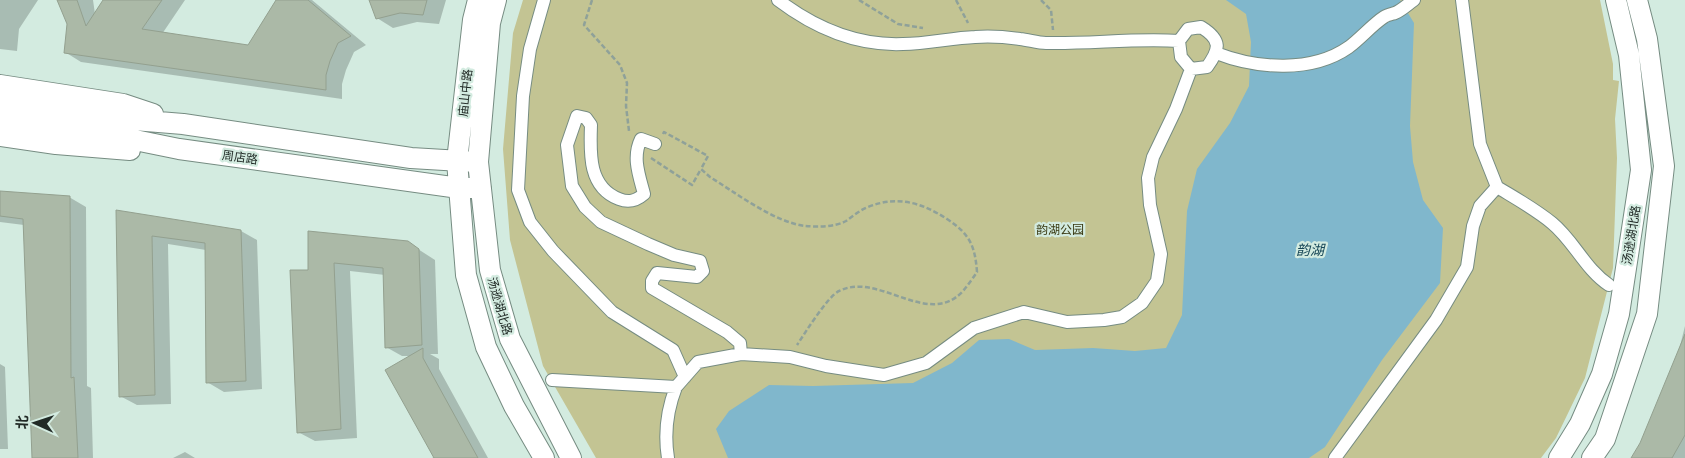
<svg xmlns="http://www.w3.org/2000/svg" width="1685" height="458" viewBox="0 0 1685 458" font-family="'Open Sans','Noto Sans SC',sans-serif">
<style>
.green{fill:#c3c493}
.water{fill:#80b7cc}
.shadow{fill:#0003}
.building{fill:#abb9a7;stroke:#93a08f}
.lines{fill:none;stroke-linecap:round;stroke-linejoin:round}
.pedestrian-casing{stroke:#768c82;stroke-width:14}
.tertiary-casing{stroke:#768c82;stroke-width:22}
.path{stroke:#8fa199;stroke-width:2.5;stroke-dasharray:5 2.5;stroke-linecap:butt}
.pedestrian{stroke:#fff;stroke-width:12}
.tertiary{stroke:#fff;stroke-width:20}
.labels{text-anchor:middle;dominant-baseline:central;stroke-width:4.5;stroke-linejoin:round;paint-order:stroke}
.street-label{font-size:12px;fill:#212a26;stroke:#d3ebe0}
.park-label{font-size:12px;fill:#383811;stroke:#d3ebe0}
.water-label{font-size:14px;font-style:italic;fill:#164656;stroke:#d3ebe0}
</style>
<rect width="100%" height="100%" fill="#d3ebe0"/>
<path class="green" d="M523,0H1600L1613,64V80L1619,81L1615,119L1617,158L1613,268L1585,378L1556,438L1541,458H596L543,366L510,240L503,149L513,33Z"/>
<path class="water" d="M1226,0H1400L1414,23L1410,126L1413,162L1423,200L1443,228L1440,283L1382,360L1325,447L1309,458H728L716,429L729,411L769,385L813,386L913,383L952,363L979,340L1009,339L1035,350L1093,348L1135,351L1166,348L1182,315L1187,211L1197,169L1230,123L1249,86L1251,42L1246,14Z"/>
<path class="shadow" d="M0,0H38L19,29L17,51L0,49Z
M59,0H93L95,14L104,0H185L162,34L249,46L277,0H312L366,45L354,52L346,70L342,84V99L81,62L65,52L68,24Z
M370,0H446L439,24L417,22L393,28L377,18Z
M0,192L69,197L86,207L87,386L91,388L93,458H33L24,225L0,222Z
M118,211L241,231L257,240L262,389L224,392L207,382L206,250L168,244L171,404L137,405L120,396Z
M309,233L407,242L435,260L438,354H430L439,359V369L488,458H432L434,457L413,356H402L386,347L385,275L350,271L357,438L315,441L298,432L309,271Z
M1685,326V458H1632L1641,444L1678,354Z
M0,364L5,367L8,449H0Z
M185,452L195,458H173Z"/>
<path class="building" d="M57,0H77L86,26L103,0H162L142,29L248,45L276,0H308L351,36L338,43L330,61L326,75V90L64,53L67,24Z
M369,0H427L423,15L400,13L376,19Z
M0,191L70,196L71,378L74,377L78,458H32L23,219L0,216Z
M116,210L241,230L246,381L206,383L205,243L152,236L155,395L119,397Z
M308,231L408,241L419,249L422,345L385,348L383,268L334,263L341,429L297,433L290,270H308Z
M1685,334V435L1672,458H1631L1640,443Z
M423,348V358L478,458H434L385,370Z"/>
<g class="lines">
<defs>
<path id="pedestrian" d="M544,0L530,49L523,96L518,190L530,222L553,251L612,312L673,350L685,377
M778,0C815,28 856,46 903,44C927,44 951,38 975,37C989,36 1006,37 1020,39C1029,40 1038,43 1046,43C1091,44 1135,38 1179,41
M1201,27C1222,40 1220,49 1207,67L1191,69L1181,57L1179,41L1188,29Z
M1216,53C1257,69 1312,73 1349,47C1361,38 1373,24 1384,17C1387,15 1392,14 1395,13C1402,10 1408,4 1414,0
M655,144L641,139C632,157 639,175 644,194C636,201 629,203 619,199C588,187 590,153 591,125L586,118L577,116L567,145L572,186L585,207L601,222L648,244L674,255L700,261L703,271L697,277L657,273L652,281V288L727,332L740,343L741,354
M1497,187C1515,198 1535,209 1552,223C1574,241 1585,269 1609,285
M552,380L676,387L698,362L741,354L790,357L826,366L884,375L926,363L974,328L1024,312L1067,322L1104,320L1122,317L1142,303L1157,281L1161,254L1150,205L1148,178L1153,157L1176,109L1191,69
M668,458C664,433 667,410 676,387
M1335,458L1436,320L1467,267L1473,226L1480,206L1497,187L1480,144L1462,0"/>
<path id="tertiary" d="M478,0L473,20L457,161L466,275L486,347L514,406L544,458
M0,85L123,104L153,114
M0,102L122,119L183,124L411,158L478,162L490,270L510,339L571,458
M0,119L125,138L179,149L459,188H481
M0,136L56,144L130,150
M478,162L490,23L496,0
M1559,458L1580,424L1602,374L1619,314L1641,170L1629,55L1616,0
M1592,458L1605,439L1647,314L1664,166L1647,39L1637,0"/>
</defs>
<use href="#pedestrian" class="pedestrian-casing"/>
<use href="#tertiary" class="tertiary-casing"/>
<path class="path" d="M592,0L584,25L620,65L627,83L626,106L629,131
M859,0L898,24L923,28
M956,0L968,23
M1041,0L1051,10L1053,30
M663,134L664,132L708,156L701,169L710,177C736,193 774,222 805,226C817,227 835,227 846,221C853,216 860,210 868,207C898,195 922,203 947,219C970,234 975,246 977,272C973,278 968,285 963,291C928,329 879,271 839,291C828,296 805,333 797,345
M651,158L692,185L701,169"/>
<use href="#pedestrian" class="pedestrian"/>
<use href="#tertiary" class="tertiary"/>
</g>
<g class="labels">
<g class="street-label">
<text transform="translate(465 93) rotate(-84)">庙山中路</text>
<text transform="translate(240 157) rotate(8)">周店路</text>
<text transform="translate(1631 235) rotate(-81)">汤逊湖北路</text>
<text transform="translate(500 306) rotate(74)">汤逊湖北路</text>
</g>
<g class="park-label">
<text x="1060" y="229">韵湖公园</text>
</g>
<g class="water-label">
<text x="1310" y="249">韵湖</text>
</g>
</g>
<g transform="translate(35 423) rotate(273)" stroke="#d3ebe0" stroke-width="4" paint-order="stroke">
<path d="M0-4L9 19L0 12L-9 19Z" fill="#212a26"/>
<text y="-8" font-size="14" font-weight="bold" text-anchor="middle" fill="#212a26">北</text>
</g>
</svg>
